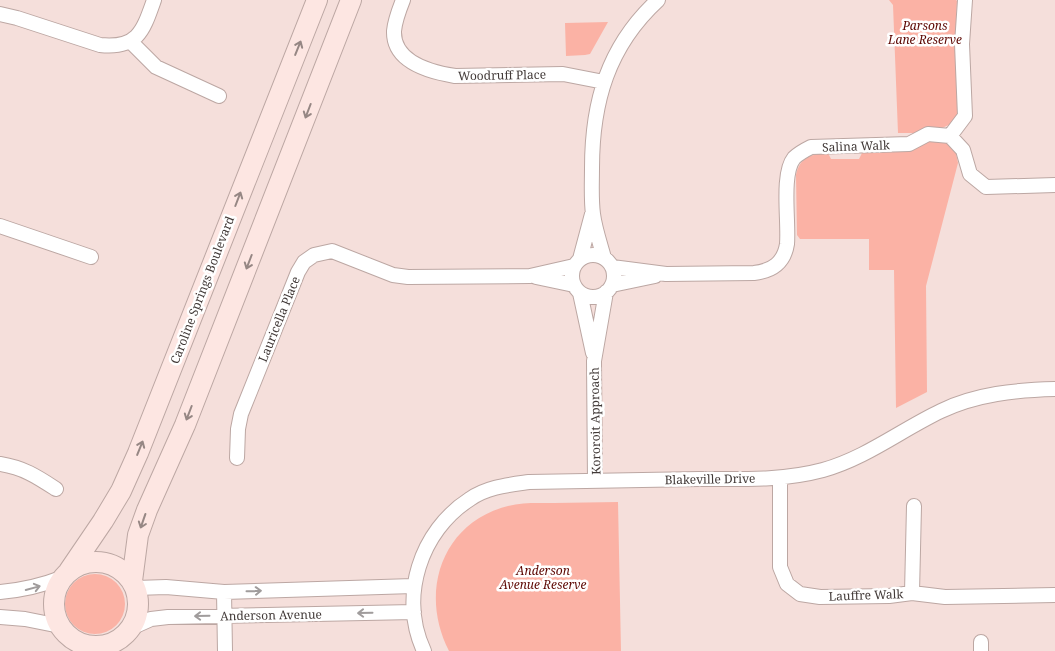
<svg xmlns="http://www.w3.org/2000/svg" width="1055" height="651" viewBox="0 0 1055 651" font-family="'Noto Serif',serif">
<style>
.green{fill:#fbb2a5}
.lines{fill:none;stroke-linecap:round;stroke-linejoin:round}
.minor-casing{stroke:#bca7a3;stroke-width:16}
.secondary-casing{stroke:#bca7a3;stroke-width:22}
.minor{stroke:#fff;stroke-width:14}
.secondary{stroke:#fde6e2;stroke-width:20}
.oneway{stroke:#968784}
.oneway2{stroke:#a09c9c}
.labels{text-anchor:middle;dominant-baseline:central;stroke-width:5;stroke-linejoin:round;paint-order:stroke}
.park-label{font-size:12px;font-style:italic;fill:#5c0601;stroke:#fff}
.street-label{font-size:12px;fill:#423a38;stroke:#fff}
</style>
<rect width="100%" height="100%" fill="#f5dfdb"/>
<path class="green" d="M889,0H956L957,1L955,45L958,113L951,124L942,128L926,127L914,133H898L893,5Z
M608,22L590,54L585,55L566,56L565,23Z
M927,140L945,141L956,153L958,163L926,286L927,392L896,408L894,270H869V239H800L797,235L796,175C800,157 811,154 828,153L831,159H859L862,153L897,152Z
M618,502L621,651H449C419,593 441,523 508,506C523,502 539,503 554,503C575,503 597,502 618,502Z
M65 604a30 30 0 1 1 60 0a30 30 0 1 1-60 0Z"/>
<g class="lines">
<defs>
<path id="minor" d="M403,0C399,10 395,20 394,31C393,62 430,72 455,76L563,74L604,82
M0,14L17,18L100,45C138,49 143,31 154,0
M131,42L156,67L219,96
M950,136L965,116L962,44L965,0
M0,226L91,257
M572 276a21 21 0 1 1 42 0a21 21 0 1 1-42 0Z
M604,258C600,243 595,229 593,214C591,199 592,183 592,168C592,102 608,46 658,0
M580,259L592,214
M612,267L666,274L754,273C772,271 784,263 787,244C789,222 781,174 794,158C799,153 805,150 811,147L909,144L928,134L950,136L963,150L970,174L986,187L1055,185
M536,277L574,285
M612,285L655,276
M580,293L593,353
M237,458L238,429L241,414L298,272L304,262L314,255L332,251L393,275L408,277L530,276L574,266
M0,464C24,468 36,476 56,489
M780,478V567L787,584L800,594L820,597L889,596L912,593L945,597L1055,595
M595,481L594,361L606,292
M136,588L166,587L224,592L413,586
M0,592C24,590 41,586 64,577
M224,592L225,651
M912,593L914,506
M0,617L25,619L60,626
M131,628L151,619L168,617L414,612
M981,642V651
M424,651C399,597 420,531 470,499C487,487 508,485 529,482C585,481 642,480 699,479C740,479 782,481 823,470C866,458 901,430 941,411C976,394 1016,390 1055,389"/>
<path id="secondary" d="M54 604a42 42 0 1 1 84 0a42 42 0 1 1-84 0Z
M69,571L103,521L121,491L138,453L317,0
M132,581L138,535L147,510L185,425L351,0"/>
</defs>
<use href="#minor" class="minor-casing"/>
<use href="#secondary" class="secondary-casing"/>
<use href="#minor" class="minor"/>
<use href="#secondary" class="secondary"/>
</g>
<defs><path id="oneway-shaft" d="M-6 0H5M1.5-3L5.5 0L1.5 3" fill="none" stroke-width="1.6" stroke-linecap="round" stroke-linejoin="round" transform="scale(1.25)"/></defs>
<g class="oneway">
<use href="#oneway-shaft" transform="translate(298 48) rotate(-68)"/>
<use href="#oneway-shaft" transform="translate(308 111) rotate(111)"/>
<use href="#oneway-shaft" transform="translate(238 199) rotate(-69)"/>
<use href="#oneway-shaft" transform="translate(249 262) rotate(111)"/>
<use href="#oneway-shaft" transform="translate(189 413) rotate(111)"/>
<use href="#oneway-shaft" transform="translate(140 448) rotate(-68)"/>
<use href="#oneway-shaft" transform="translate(143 521) rotate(109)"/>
</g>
<g class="oneway2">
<use href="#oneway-shaft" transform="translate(33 588) rotate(-15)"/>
<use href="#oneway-shaft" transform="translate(254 591) rotate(-2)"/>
<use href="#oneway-shaft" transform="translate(365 613) rotate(179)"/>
<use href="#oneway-shaft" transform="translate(202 616) rotate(179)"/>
</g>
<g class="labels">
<g class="park-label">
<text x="925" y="25">Parsons<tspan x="925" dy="14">Lane Reserve</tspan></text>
<text x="543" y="570">Anderson<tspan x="543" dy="14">Avenue Reserve</tspan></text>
</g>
<g class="street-label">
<text transform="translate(502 75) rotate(-1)">Woodruff Place</text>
<text transform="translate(856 146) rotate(-2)">Salina Walk</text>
<text transform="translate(202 290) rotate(-69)">Caroline Springs Boulevard</text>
<text transform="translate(279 319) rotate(-68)">Lauricella Place</text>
<text transform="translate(595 421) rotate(-91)">Kororoit Approach</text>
<text transform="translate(710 479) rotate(-1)">Blakeville Drive</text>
<text transform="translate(866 595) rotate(-2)">Lauffre Walk</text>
<text transform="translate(271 615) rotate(-1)">Anderson Avenue</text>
</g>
</g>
</svg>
